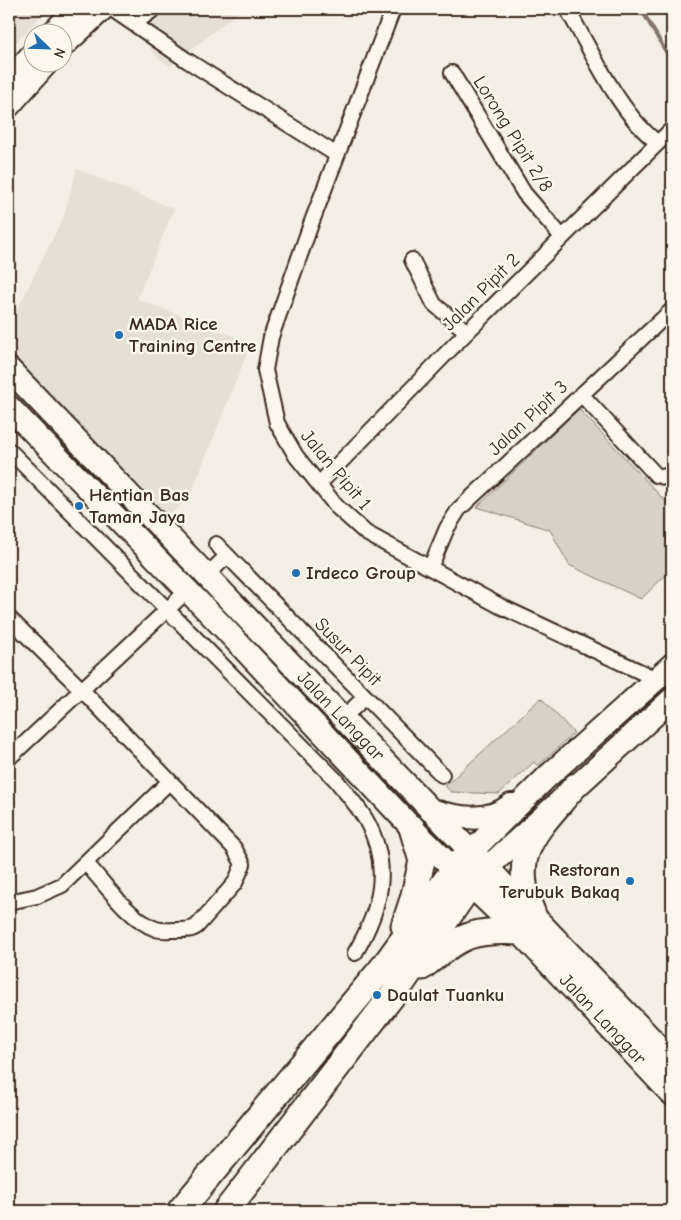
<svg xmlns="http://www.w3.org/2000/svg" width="681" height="1220" viewBox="0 0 681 1220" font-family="'Comic Neue',sans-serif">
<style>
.built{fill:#e5dfd4}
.green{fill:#d8d1c6;stroke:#8a7e72}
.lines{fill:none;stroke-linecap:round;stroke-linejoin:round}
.stream{stroke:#817468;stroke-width:4}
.minor-casing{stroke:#3b2a1e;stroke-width:18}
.secondary-casing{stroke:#3b2a1e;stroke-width:24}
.primary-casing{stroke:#3b2a1e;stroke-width:26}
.trunk-casing{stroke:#3b2a1e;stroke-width:28}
.motorway-casing{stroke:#3b2a1e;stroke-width:29}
.minor{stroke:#fbf7ec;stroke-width:14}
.secondary{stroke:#fbf7ec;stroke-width:20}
.primary{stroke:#fbf7ec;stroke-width:22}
.trunk{stroke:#fbf7ec;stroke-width:24}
.motorway{stroke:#fbf7ec;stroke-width:25}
.poi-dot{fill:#1f6fb2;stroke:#fbf7ec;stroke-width:2}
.labels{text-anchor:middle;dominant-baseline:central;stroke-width:5;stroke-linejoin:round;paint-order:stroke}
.street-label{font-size:19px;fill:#3b2a1e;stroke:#fbf7ec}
.poi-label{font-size:19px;font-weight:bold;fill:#3b2a1e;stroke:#fbf7ec;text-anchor:start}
</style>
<rect width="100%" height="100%" fill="#f3efe4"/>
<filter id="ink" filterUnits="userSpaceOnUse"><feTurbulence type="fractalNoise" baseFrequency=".02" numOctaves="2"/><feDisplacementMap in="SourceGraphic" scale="10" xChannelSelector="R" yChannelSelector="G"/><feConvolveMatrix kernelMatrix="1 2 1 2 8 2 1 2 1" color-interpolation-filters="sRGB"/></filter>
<g filter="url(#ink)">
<path class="built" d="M9,9H47L9,51Z
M138,9H242L170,66L158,58L126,18Z
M77,169L174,209L137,299L251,343L191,494L169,516L9,352V326L63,218Z"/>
<path class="green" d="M579,409L670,506L672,504V569L641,599L569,565L550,530L477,507Z
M541,698L574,733L538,766L534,762L499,794L451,792L445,786Z"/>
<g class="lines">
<path class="stream" d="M641,9L672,62"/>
<defs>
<path id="minor" d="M112,9L188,61L337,155
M393,9L311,224L271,337L265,370L277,423L296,456L337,507L366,533L500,606L656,679
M567,9C592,51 619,114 658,143
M134,24L154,9
M452,73L524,193L562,237
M412,260L434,304L467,332
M581,394L656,475L672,479
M9,450L336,780C346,793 358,806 366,820C392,866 381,909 355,953
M319,484L467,332L672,129
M216,544L442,775
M430,568L447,528L459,509L672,310
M205,577L227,556
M9,618L83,691L234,848L243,864L235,883L197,926C191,931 183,930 175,930C169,930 162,931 156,929C131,921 103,882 86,863
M342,719L365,697
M9,758L187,591
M9,902L37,896L62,885L169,782"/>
<path id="secondary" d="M52,32L75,9
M62,48L104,9
M9,79L32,53
M9,107L49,62"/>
<g id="primary">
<path id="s1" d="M9,369L471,852L547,777L672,665"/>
<path d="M9,407L223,627L412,828L454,869"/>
<path d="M430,810C458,818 487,824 511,805"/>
<path d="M487,868L672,699"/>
</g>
<g id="trunk">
<path d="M474,855L672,1062"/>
<path id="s2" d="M457,871L521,932L672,1093"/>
<path d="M533,913C507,852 539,830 575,786"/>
</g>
<path id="motorway" d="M404,926L413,899L422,861L412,828
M422,967C462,936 469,929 521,932
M180,1211L384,966L454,869L471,852
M226,1211L402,983L471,884L487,868"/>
</defs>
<use href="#minor" class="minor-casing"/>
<use href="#secondary" class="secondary-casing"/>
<use href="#primary" class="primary-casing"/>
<use href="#trunk" class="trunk-casing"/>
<use href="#motorway" class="motorway-casing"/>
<use href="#minor" class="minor"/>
<use href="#secondary" class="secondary"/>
<use href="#primary" class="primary"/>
<use href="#trunk" class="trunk"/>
<use href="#motorway" class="motorway"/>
</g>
</g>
<g class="poi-dot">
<circle cx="119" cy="335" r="5"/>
<circle cx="79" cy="506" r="5"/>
<circle cx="296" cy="573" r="5"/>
<circle cx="630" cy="881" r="5"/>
<circle cx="377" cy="995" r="5"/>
</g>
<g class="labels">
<g class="street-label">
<text transform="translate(513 134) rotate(58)">Lorong Pipit 2/8</text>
<text transform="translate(481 292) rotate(-45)">Jalan Pipit 2</text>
<text transform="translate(528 418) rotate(-43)">Jalan Pipit 3</text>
<text transform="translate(336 470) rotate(50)">Jalan Pipit 1</text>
<text transform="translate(348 652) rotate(46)">Susur Pipit</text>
<text stroke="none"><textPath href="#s1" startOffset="480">Jalan Langgar</textPath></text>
<text stroke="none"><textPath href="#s2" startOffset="208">Jalan Langgar</textPath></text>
</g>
<g class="poi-label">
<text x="129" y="324">MADA Rice<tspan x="129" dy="22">Training Centre</tspan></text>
<text x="89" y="495">Hentian Bas<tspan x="89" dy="22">Taman Jaya</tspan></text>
<text x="306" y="573">Irdeco Group</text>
<text x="620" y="870" text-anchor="end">Restoran<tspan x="620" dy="22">Terubuk Bakaq</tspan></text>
<text x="387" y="995">Daulat Tuanku</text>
</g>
</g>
<rect width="681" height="1220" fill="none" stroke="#fbf7ec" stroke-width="30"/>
<rect x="15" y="15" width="651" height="1190" fill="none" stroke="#3b2a1e" stroke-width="2" filter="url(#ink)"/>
<g transform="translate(48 48) rotate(113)"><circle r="24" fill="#fbf7ec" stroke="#aea59a"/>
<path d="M0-4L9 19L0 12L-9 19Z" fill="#1f6fb2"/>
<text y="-8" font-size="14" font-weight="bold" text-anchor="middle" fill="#3b2a1e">N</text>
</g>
</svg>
